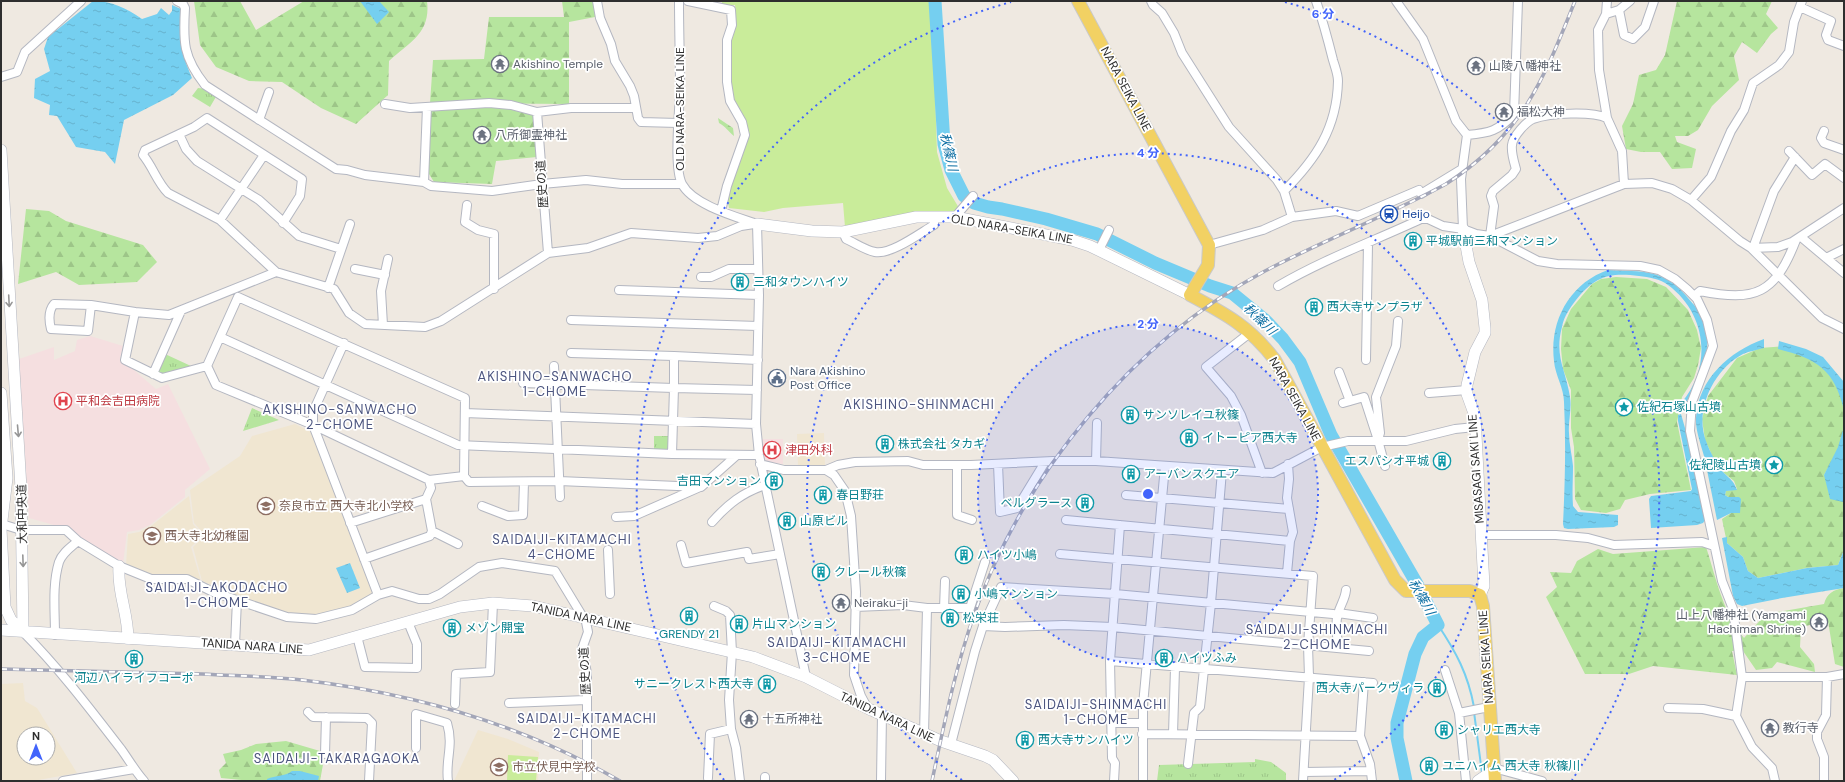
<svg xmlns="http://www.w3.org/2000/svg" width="1845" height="782" viewBox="0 0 1845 782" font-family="'DM Sans','Noto Sans JP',sans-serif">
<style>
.education{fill:#f0e6d1;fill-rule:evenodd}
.medical{fill:#f5dfe0}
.grass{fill:url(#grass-tufts)}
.forest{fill:url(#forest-firs)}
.pitch{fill:#c9ec9a}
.water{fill:url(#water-ripples)}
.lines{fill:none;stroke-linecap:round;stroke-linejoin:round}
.stream{stroke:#75cff0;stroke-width:2}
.river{stroke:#75cff0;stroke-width:13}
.street-casing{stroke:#b4b7c1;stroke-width:10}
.secondary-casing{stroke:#b4b7c1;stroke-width:12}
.primary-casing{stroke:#c9c9c9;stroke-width:14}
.street{stroke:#fff;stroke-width:8}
.secondary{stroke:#fff;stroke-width:11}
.primary{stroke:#f2d163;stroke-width:12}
.rail-casing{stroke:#a3a6b8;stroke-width:3.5}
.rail{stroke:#fff;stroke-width:2;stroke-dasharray:6;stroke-linecap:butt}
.oneway{stroke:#969696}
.ring{fill:none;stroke:#4264fb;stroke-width:2;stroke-dasharray:2 4}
.labels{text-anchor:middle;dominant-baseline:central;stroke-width:3.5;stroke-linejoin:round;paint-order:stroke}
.worship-label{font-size:12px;fill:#5b616d;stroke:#fff;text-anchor:start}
.street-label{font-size:12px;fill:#2e2e2e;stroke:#fff}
.transit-label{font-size:12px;fill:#164399;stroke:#fff;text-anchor:start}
.culture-label{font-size:12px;fill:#0d838f;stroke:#fff;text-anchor:start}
.service-label{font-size:12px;fill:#4e5e75;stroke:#fff;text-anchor:start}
.health-label{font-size:12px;fill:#be3a42;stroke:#fff;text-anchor:start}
.education-label{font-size:12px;fill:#785e54;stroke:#fff;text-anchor:start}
.water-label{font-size:13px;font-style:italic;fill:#0d6fa3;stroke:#fff}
.neighbourhood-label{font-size:13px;letter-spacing:1px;fill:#4d5680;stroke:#fff}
.centre{fill:#4264fb;stroke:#fff;stroke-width:2}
.ring-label{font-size:12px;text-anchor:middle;font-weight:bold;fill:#4264fb;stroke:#fff;stroke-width:3.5;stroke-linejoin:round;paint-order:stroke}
</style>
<defs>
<pattern id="grass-tufts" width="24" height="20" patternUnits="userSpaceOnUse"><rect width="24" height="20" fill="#b6e59e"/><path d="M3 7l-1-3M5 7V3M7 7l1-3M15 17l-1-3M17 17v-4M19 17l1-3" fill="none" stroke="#9dc588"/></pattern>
<pattern id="forest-firs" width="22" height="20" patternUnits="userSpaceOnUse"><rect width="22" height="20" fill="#b6e59e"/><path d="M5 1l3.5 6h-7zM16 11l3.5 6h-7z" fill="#9dc588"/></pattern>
<pattern id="water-ripples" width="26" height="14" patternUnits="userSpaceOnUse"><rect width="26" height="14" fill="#75cff0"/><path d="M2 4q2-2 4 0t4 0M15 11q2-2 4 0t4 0" fill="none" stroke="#66b2ce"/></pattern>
</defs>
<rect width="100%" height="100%" fill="#efe9e1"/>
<path class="education" d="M295,424L311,432L373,592L349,610L316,618L287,616L202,581L193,547L205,535L194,523L190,490L240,456L252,436Z
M824,433L825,466H798L797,434Z
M189,496L193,524L203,535L191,547L201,581L188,576L151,578L126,566L128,534L139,532L151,526Z
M23,683L25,701L37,708L77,773L33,781H1V684ZM24,734H48V758H24Z
M478,730L508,739L539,752L538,781H454Z"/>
<path class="medical" d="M90,336L123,346L120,358L156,389L168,384L210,469L185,490V497L150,525L139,530L127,532L123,564L84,542L68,529L29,518L19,359L54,347V360L75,351L77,340Z
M761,439H783V464L761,461Z"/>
<path class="grass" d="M198,88L208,89L217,95L210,107L192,96Z
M165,354L191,366L162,376L157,372Z
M252,408L279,420L243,431Z
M654,436H670V450H654Z
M1255,759L1271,762L1286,773V781H1157L1159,765L1255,762Z"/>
<path class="forest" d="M194,1H240L256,30L304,1H427C431,33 410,42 389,61L388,95L356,124L321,108L282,82L249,81L216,67L200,45Z
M562,1H594L595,17L569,22V104L430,103L433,60L484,59L489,17H564Z
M1677,1H1772L1766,14L1778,28L1771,34L1757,53L1742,42L1734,56L1739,80L1712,106L1698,130L1688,136H1675L1677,142L1696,149L1692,168L1672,169L1660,152H1641L1626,149L1622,126L1633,104L1639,75L1656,70L1665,55Z
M510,107L535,113L537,157L496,161L492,184L434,182L429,174V108Z
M718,118L733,128L734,136C728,131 726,127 719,123Z
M26,209L49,211L66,221L143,245L157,262L137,282L79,285L56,272L18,284Z
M1616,277L1647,279L1666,287L1688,310L1697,330L1701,348L1698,365L1694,378L1682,397L1677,422L1691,490L1650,494L1625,500L1620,509L1606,513L1581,510L1575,499L1574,447L1571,428V390L1563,369L1561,349L1562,329L1571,309L1592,284L1601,279Z
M1788,346L1816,359L1841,386L1844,399V440L1824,475L1844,502V550L1838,565L1807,568L1758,578L1748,571L1743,557L1727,543L1722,519L1731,513L1739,497H1728L1725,495L1726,491L1737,489L1734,481L1724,473L1713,457L1705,440L1702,419L1708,396L1737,358L1760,348Z
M1706,547C1716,578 1723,613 1744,638L1766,614L1824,604C1827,593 1833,590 1844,588V667L1835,664L1828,621L1801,627L1800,647L1814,664L1815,672L1777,662L1772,668L1756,670L1743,651H1732L1737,675L1653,666L1629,674H1585L1546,597L1557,587L1550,572L1571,573L1577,561L1598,549L1613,554Z
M286,741L320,751L324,759L320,781H252L221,778L219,770L226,763L223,754L241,750L256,744Z"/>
<path class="pitch" d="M722,1H932L937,152L947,188L959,208L955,214L845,227L843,203L783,208L764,212L729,208L727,197L748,135L733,101L728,81L730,37L736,24L735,5H722Z
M508,755L538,757L536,781H507Z"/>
<path class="water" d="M93,1C112,1 126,8 142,19L157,14L161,8L169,15L172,11V5L181,9C180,39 180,50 192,78L173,95L124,120L115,164L105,152L76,147L57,116L49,115L50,105L34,98L35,79L50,71L44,49L48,37Z
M360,1H379L389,12L377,24Z
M1608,270C1623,271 1640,270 1654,274C1669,278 1679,287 1688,298C1693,304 1700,311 1703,318C1715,345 1701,378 1687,401L1682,402C1713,365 1706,313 1668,285C1661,279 1648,277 1639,276C1610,272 1595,276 1576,300C1570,308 1564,316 1562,327C1554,356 1566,370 1570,397C1572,409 1568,422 1569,433C1569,444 1572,455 1573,466C1573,480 1572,492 1573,506L1578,512L1618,515V525L1614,527L1568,529L1564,528L1563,524C1565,483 1566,443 1564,402C1564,388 1555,375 1554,361C1549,321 1570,283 1608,270Z
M1764,339V348C1757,350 1750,351 1743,354C1714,369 1694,410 1706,441C1710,452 1716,464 1724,473C1731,480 1733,480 1737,490L1726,491L1725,495L1728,497H1739L1741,499L1740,513H1731L1717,520C1713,500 1709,480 1705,460C1702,447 1695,431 1696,418C1698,379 1730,351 1764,339Z
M1779,341L1806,349L1823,357L1844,382V410C1834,369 1817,359 1778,349Z
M1681,414L1687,435L1705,520L1703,523L1697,525L1651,528L1649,499L1651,496L1691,491L1692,489L1678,421V415Z
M1844,418V502H1843L1830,499L1824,475L1838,447L1843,430Z
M1727,537V543L1743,557L1748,571L1758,578L1807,568L1838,565L1844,550V588L1782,598L1742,606L1737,604L1733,596L1722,538Z
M350,563L360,588L347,593L336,568Z
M292,771H300L319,776L318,781H267V779C276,775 284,777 292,771Z"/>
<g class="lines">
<path class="stream" d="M1438,625C1456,652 1468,674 1474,707
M1474,712L1482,773"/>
<path class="river" d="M935,1L944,144L951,170L964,196L974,203L988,207L1002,209L1046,219L1097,234L1155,263L1210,286L1232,293L1265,320L1283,339L1300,362L1331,435L1417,584L1438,625L1423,637L1415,654L1397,723V738L1406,781"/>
<defs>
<path id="street" d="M177,1L183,4L185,8C183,42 183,57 205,85L336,169L347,170L365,175L424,182
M597,1L600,18L611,44L615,61L630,86L634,96L638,118L641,122L678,123
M679,1C679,30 680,58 680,87C680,109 673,166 682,184C693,205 737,217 757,224
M688,1L731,10L732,25L727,40V82L730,101L742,122L745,135L727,186L721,211
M1151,1L1153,5L1162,13L1174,33L1182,53L1229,127L1277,180L1284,191L1292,217
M1396,1L1423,39L1456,121L1467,135L1461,179L1463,229
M1607,1L1606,14L1598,30L1599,70L1607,118L1622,151L1624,184
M1800,7L1831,21L1826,35L1828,40L1844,46
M1619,10L1624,35L1633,39L1645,27L1654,1
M1606,14L1619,10L1630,1
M1,77L17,72L25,52L81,1
M385,104L410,108L489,103L511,105L537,112L571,108H636
M427,107L424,182L431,186L492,191L542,184L586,180L622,184H682
M1607,118C1591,111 1551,113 1533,119C1526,122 1513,136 1512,145C1511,153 1514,162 1516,169L1512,175L1493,191L1491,196L1494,206L1490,236L1538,261L1557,264L1640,266L1659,270L1675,279L1687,289L1697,299L1707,320L1713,346L1692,402L1690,431L1722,581L1733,609L1742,677L1736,716L1752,747L1772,768L1775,781
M259,120L269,92
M1824,131L1821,138L1824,143L1844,150
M179,134L186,149L197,161L259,200L299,236L341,249
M1467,135C1490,133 1498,131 1514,114L1518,1
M1789,151L1812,175L1825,164L1844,178
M1284,191C1316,159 1337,128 1338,81C1338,74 1335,67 1333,60C1328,40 1323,21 1316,1
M1691,200L1711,177L1731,131L1744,110L1753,83L1779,65L1789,52L1794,22L1802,1
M467,205L465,222L478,230L494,234V289
M955,217L973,196
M220,220L264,155
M757,224L759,295L756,424L759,455L806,677
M843,232L846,239C855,243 865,250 875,252C891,255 920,233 934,225V217
M1801,237L1844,273
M1209,245L1263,230L1292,217L1336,211L1358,216L1419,190L1421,194L1462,169
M1751,248L1822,318L1844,329
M1753,248L1774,191L1795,157
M1099,250L1109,230
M548,253L588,248L631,233L698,238L717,236L741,226L754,224
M1826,258L1844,249
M355,269L385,275
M276,272L220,220L168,193C157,182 153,167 143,155L145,150L194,127L207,118L302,179L300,196L283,223
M701,277H711L729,269H758
M1278,286C1324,259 1374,241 1421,219H1428L1443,226L1463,229L1476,234L1490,236L1624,184L1652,183L1672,189L1691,200L1740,241L1751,248L1778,247L1792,242L1844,208
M328,288L350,224
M619,290L759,295
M1694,296L1700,291C1756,302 1775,294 1796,240
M91,305L88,331L51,329C49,321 48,311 54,304L91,305L135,312L125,360L162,378L207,366L220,337L458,445L672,454L759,455
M135,312L169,315L276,272L334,289L349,313L365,324L425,327L441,321L548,253L537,112
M571,320L758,326
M383,325L381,291L388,259
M1251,332L1206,367L1231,396L1241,415L1262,473
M344,343L313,412V425L378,595
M571,353L674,356
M1366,360L1368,244
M207,366L216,385L313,425L429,480L464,476L465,398L238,297L220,337
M554,366L560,497
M1339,372L1350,401
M153,374L181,311
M523,383L674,388V356L758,360
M1429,393L1467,390
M1343,403L1364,397L1377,437
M465,413L756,424
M672,454L674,388L757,390
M1096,461L1097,423
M760,464L784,470H826L834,475L845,491L851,516L856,592L854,675L861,696L868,709
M998,464L1000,512L1017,508L1045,462
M957,465V515L972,520
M1385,466L1378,440L1380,433L1376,397L1396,346L1398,321
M826,470L838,465L855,462L908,461L923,465H971L1053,461H1096L1273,473L1322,447L1348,441H1406L1455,429L1475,427
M464,476L469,482L559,481L701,487L737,455
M1126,495L1289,509
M482,506L508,516L523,515L524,482
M616,517L634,516L700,487
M1066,520L1290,541
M712,522C728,504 742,493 765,485
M350,523L426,499L431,488L429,480
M5,525L18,529
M28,530H66L78,541L119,566L151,579H187L213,592L287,617L316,619L352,610L378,595L392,591L419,599H429L440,594L479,567L502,563L555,571L586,622L588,632L582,649L587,673V781
M432,531L458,544
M1481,535H1556L1588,538L1614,545L1702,542L1714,546
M681,545L686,563L747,552L749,559L780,554
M608,550L610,594
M1060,554L1313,576L1308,645L1309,677L1303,781
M364,559L430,536L432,531L426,499
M1287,573L1290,541L1293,532L1287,498L1289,479L1288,464
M714,606L726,611L730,615L732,652L729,700L731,729L736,748L740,781
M855,607L903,605L927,608L924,734
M927,608H970L985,562
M944,609L945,581
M1338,613L1373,618
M983,626L1005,627L1064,625L1112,627L1369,651
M23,632C59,668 90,709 121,749C129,760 135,771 144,781
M55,635C55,611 52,585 59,562C62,553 71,547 78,541
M357,636L365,667L417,668V644L408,622
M235,645L237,600
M1338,648C1338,636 1334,626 1338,614C1340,605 1345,600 1346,590
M1110,661L1373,683
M1445,670L1459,713L1466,781
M1742,677H1827L1844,674
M1364,682L1360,736L1370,764L1372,781
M509,703L586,700
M455,704L456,674L490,672L493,603
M1668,708L1703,709L1736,716
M308,712L313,717L367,718L372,723L369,781
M1459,713L1489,707
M1112,723H1142
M1142,734L1360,736
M1173,734L1175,668
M951,744L975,651L983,626L1001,587L1115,594L1333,614
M416,748V714L447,723C454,746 445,760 448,781
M325,754L326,717
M1188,764L1194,713L1200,707L1211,603L1222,471
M1494,770H1501L1542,781
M1304,772L1371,771
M765,777V781
M708,778L710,734L731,729
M63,781L134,769
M881,781L882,714
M1114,781L1115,763L1112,758L1110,661L1120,525
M1143,781V705L1165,466
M1824,781V757L1817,739V732L1826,715L1827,677"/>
<path id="secondary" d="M1,150L21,488L23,632
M757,224L812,231L843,232L916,217H955L1072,240L1090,246L1190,295
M1463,229L1469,262L1482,300L1485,328V333L1475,352L1467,385V394L1475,416L1484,586L1480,595
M1,393L7,478L1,529L5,607L11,620L23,632
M119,566C117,592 128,612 128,639
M1,630L309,650L460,607L493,603L533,606L753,657L806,677L869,709L941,741L985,756L993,760L1013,781
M1478,781L1494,770"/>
<path id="primary" d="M1078,1L1209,245L1208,265L1190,295C1226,314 1250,327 1275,360L1395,580L1406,591H1470L1480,595L1483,606L1495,781"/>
</defs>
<use href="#street" class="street-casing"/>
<use href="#secondary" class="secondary-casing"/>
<use href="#primary" class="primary-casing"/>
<use href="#street" class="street"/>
<use href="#secondary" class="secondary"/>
<use href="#primary" class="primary"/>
<defs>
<path id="rail" d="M1,669C68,671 135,672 202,674C235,676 269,676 302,680C412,693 523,725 620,781
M932,781C944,725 955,669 974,615C1024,473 1132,342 1265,271C1324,240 1387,216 1446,184C1522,135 1543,81 1575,1"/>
</defs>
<use href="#rail" class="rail-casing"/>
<use href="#rail" class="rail"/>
</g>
<defs><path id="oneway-shaft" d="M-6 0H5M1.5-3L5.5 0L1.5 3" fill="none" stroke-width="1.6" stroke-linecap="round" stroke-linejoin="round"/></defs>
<g class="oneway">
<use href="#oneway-shaft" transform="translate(9 301) rotate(87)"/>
<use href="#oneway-shaft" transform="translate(18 431) rotate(85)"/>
<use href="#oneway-shaft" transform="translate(23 561) rotate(88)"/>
</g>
<circle cx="1148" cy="494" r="170" fill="#4264fb" fill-opacity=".12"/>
<g class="ring">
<circle cx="1148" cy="494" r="170"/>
<path d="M962 780A341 341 0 1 1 1334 780"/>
<path d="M724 780A511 511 0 0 1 1011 2M1285 2A511 511 0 0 1 1572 780"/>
</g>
<defs>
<symbol id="temple-ring" viewBox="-11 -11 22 22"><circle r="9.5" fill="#fff" stroke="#6b7280" stroke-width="1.5"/><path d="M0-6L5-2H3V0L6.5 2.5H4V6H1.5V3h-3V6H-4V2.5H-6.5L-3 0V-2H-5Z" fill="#6b7280"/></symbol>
<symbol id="station-ring" viewBox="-11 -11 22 22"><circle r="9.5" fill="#fff" stroke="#1a4fb4" stroke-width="1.5"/><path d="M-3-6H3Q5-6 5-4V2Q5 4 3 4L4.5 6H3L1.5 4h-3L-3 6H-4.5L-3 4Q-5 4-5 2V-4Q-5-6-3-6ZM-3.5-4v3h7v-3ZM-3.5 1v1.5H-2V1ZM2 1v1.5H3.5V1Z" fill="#1a4fb4"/></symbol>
<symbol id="building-ring" viewBox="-11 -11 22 22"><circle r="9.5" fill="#fff" stroke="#0f9aa8" stroke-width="1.5"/><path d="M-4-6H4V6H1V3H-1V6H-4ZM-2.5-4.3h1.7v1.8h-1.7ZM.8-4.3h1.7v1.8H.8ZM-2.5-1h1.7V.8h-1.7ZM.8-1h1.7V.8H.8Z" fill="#0f9aa8"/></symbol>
<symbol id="civic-ring" viewBox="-11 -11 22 22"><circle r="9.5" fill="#fff" stroke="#5c6f8a" stroke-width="1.5"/><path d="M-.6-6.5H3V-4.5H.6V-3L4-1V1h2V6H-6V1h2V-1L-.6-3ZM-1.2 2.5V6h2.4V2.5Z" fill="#5c6f8a"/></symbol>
<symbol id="hospital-ring" viewBox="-11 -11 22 22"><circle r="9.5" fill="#fff" stroke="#e0444e" stroke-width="1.5"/><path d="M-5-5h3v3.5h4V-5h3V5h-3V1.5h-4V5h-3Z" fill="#e0444e"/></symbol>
<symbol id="sight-ring" viewBox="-11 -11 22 22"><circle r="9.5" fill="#fff" stroke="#0f9aa8" stroke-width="1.5"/><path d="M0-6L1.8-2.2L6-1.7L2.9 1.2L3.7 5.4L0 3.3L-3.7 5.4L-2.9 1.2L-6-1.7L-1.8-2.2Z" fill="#0f9aa8"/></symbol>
<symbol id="school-ring" viewBox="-11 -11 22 22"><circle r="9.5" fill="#fff" stroke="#8d6e63" stroke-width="1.5"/><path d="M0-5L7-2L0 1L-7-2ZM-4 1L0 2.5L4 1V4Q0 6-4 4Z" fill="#8d6e63"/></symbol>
</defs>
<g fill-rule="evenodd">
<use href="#temple-ring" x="490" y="54" width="20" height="20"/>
<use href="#temple-ring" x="1466" y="56" width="20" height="20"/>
<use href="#temple-ring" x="1494" y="102" width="20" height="20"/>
<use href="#temple-ring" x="472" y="125" width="20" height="20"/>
<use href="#station-ring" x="1379" y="204" width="20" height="20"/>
<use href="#building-ring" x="1403" y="231" width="20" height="20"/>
<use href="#building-ring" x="730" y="272" width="20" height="20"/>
<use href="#building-ring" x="1304" y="297" width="20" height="20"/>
<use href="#civic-ring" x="767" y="368" width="20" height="20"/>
<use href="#hospital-ring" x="53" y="391" width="20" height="20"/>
<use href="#sight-ring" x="1614" y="397" width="20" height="20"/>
<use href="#building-ring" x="1120" y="405" width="20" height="20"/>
<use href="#building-ring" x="1179" y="428" width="20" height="20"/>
<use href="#building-ring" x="875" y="434" width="20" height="20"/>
<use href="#hospital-ring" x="762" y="440" width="20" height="20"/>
<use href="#building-ring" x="1432" y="451" width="20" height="20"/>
<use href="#sight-ring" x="1764" y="455" width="20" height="20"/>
<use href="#building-ring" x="1121" y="464" width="20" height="20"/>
<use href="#building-ring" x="764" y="471" width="20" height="20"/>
<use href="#building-ring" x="813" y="485" width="20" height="20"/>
<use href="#building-ring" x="1075" y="493" width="20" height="20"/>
<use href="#school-ring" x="256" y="496" width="20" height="20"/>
<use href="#building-ring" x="777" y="511" width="20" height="20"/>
<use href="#school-ring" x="142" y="526" width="20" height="20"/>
<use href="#building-ring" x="954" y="545" width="20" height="20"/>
<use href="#building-ring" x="811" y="562" width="20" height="20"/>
<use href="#building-ring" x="951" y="584" width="20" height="20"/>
<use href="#temple-ring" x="831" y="593" width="20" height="20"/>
<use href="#building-ring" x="679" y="606" width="20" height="20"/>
<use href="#building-ring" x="940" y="608" width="20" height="20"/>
<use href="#temple-ring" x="1809" y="612" width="20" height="20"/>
<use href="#building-ring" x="729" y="614" width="20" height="20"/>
<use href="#building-ring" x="442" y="618" width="20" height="20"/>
<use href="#building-ring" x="1154" y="648" width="20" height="20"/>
<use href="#building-ring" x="124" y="649" width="20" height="20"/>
<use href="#building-ring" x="757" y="674" width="20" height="20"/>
<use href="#building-ring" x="1427" y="678" width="20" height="20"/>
<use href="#temple-ring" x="739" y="709" width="20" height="20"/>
<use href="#temple-ring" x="1760" y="718" width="20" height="20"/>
<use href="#building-ring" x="1434" y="720" width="20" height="20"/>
<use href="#building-ring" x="1015" y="730" width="20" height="20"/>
<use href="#building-ring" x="1419" y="756" width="20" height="20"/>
<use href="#school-ring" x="489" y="757" width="20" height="20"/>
</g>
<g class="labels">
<g class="worship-label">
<text x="513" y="64">Akishino Temple</text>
<text x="1489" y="66">山陵八幡神社</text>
<text x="1517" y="112">福松大神</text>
<text x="495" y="135">八所御霊神社</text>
<text x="854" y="603">Neiraku-ji</text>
<text x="1806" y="615" text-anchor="end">山上八幡神社 (Yamgami<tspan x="1806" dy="14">Hachiman Shrine)</tspan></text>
<text x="762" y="719">十五所神社</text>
<text x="1783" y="728">教行寺</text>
</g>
<g class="street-label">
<text transform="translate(1126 89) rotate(62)">NARA SEIKA LINE</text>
<text transform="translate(680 109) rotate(-90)">OLD NARA-SEIKA LINE</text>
<text transform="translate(542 184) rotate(-94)">歴史の道</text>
<text transform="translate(1012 229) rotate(10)">OLD NARA-SEIKA LINE</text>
<text transform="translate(1295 399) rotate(61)">NARA SEIKA LINE</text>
<text transform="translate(1476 469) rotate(-94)">MISASAGI SAKI LINE</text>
<text transform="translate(22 514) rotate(-91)">大和中央道</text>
<text transform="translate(581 617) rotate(12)">TANIDA NARA LINE</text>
<text transform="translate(252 646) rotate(4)">TANIDA NARA LINE</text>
<text transform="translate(1486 657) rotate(-94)">NARA SEIKA LINE</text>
<text transform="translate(585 671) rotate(-93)">歴史の道</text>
<text transform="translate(887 717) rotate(25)">TANIDA NARA LINE</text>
</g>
<g class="transit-label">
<text x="1402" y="214">Heijo</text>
</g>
<g class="culture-label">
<text x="1426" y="241">平城駅前三和マンション</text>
<text x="753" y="282">三和タウンハイツ</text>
<text x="1327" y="307">西大寺サンプラザ</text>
<text x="1637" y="407">佐紀石塚山古墳</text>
<text x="1143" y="415">サンソレイユ秋篠</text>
<text x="1202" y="438">イトーピア西大寺</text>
<text x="898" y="444">株式会社 タカギ</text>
<text x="1429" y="461" text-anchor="end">エスパシオ平城</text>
<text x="1761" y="465" text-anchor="end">佐紀陵山古墳</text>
<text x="1144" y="474">アーバンスクエア</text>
<text x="761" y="481" text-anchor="end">吉田マンション</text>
<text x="836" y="495">春日野荘</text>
<text x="1072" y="503" text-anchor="end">ベルグラース</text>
<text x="800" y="521">山原ビル</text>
<text x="977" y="555">ハイツ小嶋</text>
<text x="834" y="572">クレール秋篠</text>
<text x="974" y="594">小嶋マンション</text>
<text x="963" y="618">松栄荘</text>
<text x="752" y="624">片山マンション</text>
<text x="465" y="628">メゾン開宝</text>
<text x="689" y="634" text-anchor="middle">GRENDY 21</text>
<text x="1177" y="658">ハイツふみ</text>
<text x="134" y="678" text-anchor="middle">河辺ハイライフコーポ</text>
<text x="754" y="684" text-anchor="end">サニークレスト西大寺</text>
<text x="1424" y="688" text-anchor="end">西大寺パークヴィラ</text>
<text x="1457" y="730">シャリエ西大寺</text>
<text x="1038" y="740">西大寺サンハイツ</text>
<text x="1442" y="766">ユニハイム 西大寺 秋篠川</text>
</g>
<g class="service-label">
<text x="790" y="371">Nara Akishino<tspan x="790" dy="14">Post Office</tspan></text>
</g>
<g class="health-label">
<text x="76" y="401">平和会吉田病院</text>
<text x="785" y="450">津田外科</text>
</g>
<g class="education-label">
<text x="279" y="506">奈良市立 西大寺北小学校</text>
<text x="165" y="536">西大寺北幼稚園</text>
<text x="512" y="767">市立伏見中学校</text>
</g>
<g class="water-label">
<text transform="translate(949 152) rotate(77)">秋篠川</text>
<text transform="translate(1260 319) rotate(44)">秋篠川</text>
<text transform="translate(1422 597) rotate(61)">秋篠川</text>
</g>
<g class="neighbourhood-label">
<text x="555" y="376">AKISHINO-SANWACHO<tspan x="555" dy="15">1-CHOME</tspan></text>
<text x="919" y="404">AKISHINO-SHINMACHI</text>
<text x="340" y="409">AKISHINO-SANWACHO<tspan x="340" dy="15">2-CHOME</tspan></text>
<text x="562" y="539">SAIDAIJI-KITAMACHI<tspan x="562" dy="15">4-CHOME</tspan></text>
<text x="217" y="587">SAIDAIJI-AKODACHO<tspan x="217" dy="15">1-CHOME</tspan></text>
<text x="1317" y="629">SAIDAIJI-SHINMACHI<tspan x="1317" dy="15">2-CHOME</tspan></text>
<text x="837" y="642">SAIDAIJI-KITAMACHI<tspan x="837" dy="15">3-CHOME</tspan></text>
<text x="1096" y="704">SAIDAIJI-SHINMACHI<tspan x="1096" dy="15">1-CHOME</tspan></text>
<text x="587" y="718">SAIDAIJI-KITAMACHI<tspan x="587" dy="15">2-CHOME</tspan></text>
<text x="337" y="758">SAIDAIJI-TAKARAGAOKA</text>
</g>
</g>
<circle cx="1148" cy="494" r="6" class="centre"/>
<g class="ring-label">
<text x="1323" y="18">6 分</text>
<text x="1148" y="157">4 分</text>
<text x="1148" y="328">2 分</text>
</g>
<rect width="1845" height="782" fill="none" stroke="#2e2e2e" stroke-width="4"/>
<g transform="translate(36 746)"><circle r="19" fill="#ffffff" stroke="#ababab"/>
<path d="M0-3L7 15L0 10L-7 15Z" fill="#4264fb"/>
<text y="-6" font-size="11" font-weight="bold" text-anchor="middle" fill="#2e2e2e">N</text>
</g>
</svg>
